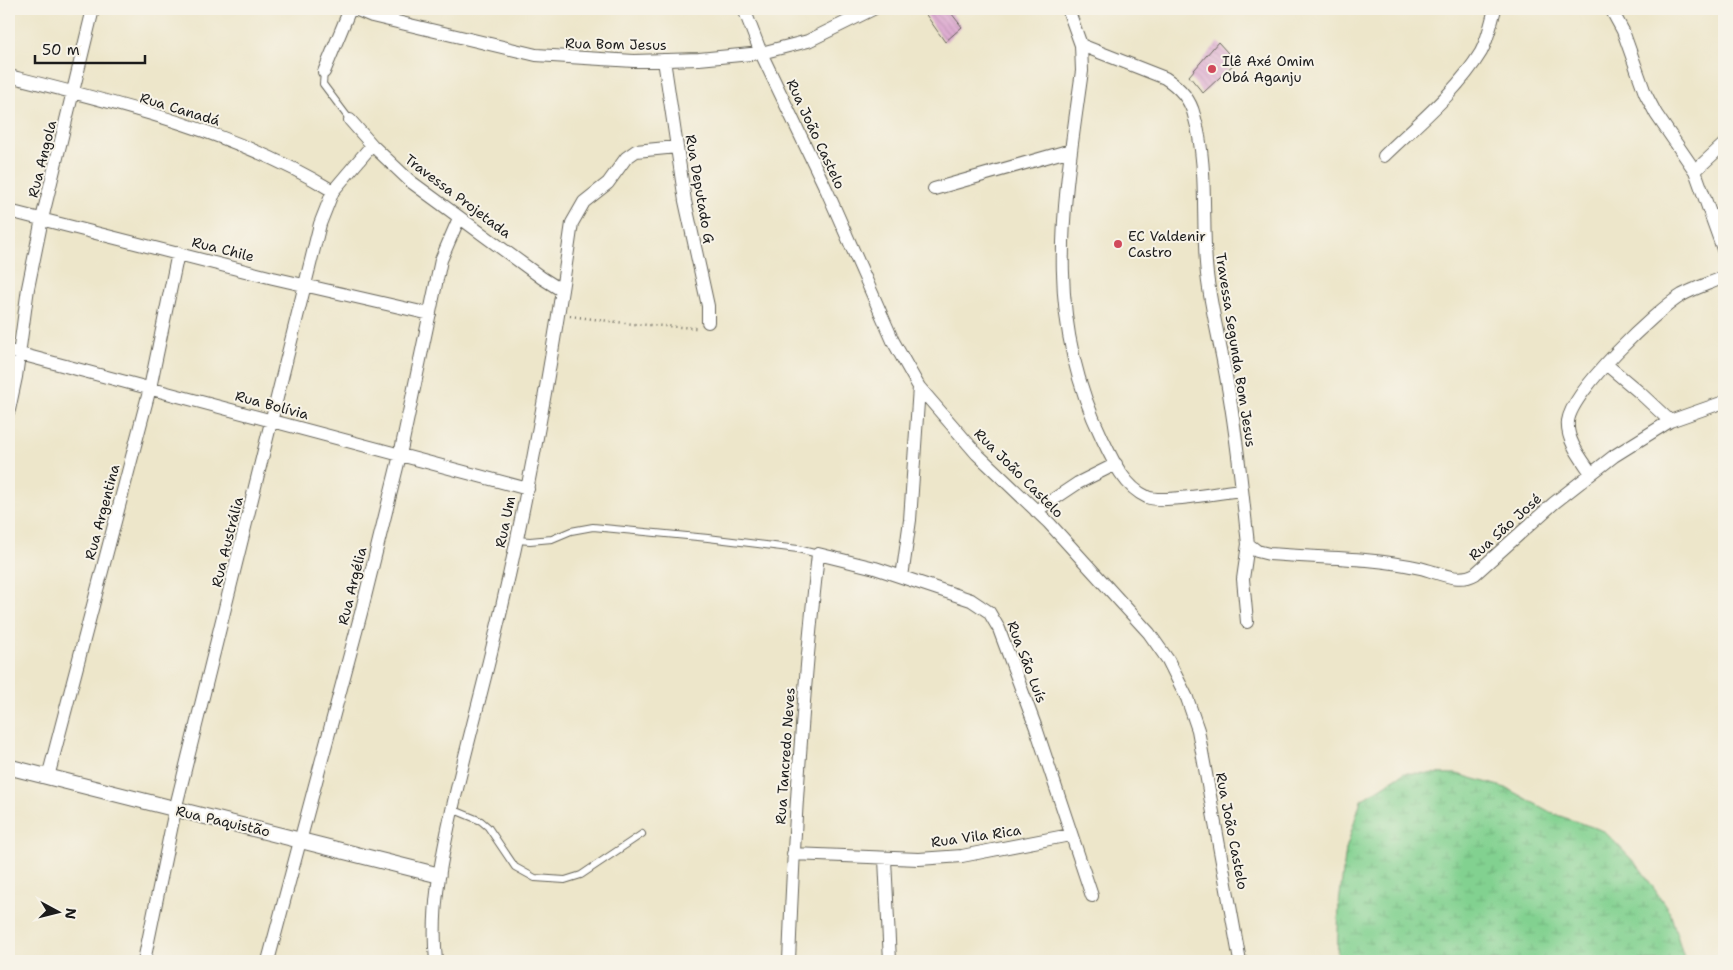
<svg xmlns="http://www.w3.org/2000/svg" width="1733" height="970" viewBox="0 0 1733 970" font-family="'Shantell Sans',sans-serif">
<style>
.wetland{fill:url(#wetland-marsh);stroke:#4f7656}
.building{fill:url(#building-back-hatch)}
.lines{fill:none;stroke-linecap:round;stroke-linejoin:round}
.service-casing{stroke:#656359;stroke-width:8}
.minor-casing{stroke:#656359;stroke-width:14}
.tertiary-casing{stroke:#656359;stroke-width:17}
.path{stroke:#656359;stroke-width:2.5;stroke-dasharray:1 4;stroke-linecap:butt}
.service{stroke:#fff;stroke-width:6}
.minor{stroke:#fff;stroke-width:12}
.tertiary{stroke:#fff;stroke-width:15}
.poi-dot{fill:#d1495b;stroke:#f7f3e8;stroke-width:2}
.labels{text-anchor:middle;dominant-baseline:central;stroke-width:4;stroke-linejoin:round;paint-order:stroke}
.street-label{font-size:14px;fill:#1c1c1c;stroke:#f7f3e8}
.poi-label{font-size:14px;fill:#1c1c1c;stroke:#f7f3e8;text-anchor:start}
</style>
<defs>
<pattern id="wetland-marsh" width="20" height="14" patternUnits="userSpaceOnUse" patternTransform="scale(1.25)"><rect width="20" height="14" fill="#82d190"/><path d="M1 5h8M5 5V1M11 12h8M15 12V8" fill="none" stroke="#70b37c"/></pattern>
<pattern id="building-back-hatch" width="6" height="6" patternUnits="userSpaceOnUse" patternTransform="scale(1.25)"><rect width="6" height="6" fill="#ddaad0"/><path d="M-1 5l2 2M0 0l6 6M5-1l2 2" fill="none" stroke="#bd92b2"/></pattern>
</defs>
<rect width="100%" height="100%" fill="#f7f3e8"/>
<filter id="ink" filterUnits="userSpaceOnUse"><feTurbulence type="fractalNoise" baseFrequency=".02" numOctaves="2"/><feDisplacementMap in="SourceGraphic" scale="10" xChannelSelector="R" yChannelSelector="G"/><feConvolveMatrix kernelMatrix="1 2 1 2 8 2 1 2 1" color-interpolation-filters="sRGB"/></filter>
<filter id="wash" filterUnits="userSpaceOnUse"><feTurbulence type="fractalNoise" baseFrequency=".0096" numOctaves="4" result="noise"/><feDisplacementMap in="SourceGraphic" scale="20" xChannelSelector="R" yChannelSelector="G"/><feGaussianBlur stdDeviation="1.12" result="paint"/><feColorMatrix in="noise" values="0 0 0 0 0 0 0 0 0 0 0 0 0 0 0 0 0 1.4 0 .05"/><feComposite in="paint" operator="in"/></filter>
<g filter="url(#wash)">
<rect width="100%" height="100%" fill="#ede6ca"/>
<path class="wetland" d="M1404,773L1457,774L1506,788L1554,814L1604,831L1640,868L1670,912L1685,961H1337L1339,903L1346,849L1361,800Z"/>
<g id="blocks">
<path class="building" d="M922,9H948L962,27L945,42Z
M1218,42L1236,62L1203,93L1189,76Z"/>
</g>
</g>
<g filter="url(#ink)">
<use href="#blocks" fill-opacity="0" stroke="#656359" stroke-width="1"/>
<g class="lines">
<defs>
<path id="service" d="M324,72L323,84L350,120
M517,540L530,541L552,539L571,531L593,527L708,538L798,549L818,554
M452,809L481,821L488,827L515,867L535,878L565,880L581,875L642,834"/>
<path id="minor" d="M355,9L372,16L536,55L634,61L699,59L761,53L808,41L873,9
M744,9L761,53L827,191L893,341L919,387L977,454L1049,523L1149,633L1168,660L1187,698L1198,730L1240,961
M1068,9L1081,45L1082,71C1064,201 1042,314 1102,438C1112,459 1124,487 1147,497C1162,504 1221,492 1241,490
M1611,9L1623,31L1645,93L1656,114L1695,171L1724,252
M1081,45L1165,78C1179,87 1190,98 1194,115C1209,166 1201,222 1207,274C1211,310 1221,346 1227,382C1237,435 1242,490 1248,544L1257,551L1269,554C1319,558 1371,557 1420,568C1438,572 1458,584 1475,574L1554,503L1614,456L1670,421L1724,402
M664,60L685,201L708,306V322
M324,72L350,9
M9,76C117,103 238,132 333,191
M350,120L372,145L410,181L542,278L561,290
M1384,156C1417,124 1457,92 1481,52C1488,39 1491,23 1495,9
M1695,171L1724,144
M934,189L1071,150
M9,211L273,278L430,314
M9,351L528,489
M1607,365L1639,392L1670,421
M9,410L16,377L28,288L42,219L93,9
M1591,473C1581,458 1566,440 1568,421C1572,391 1655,311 1682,295C1695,288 1711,283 1724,277
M1036,511L1078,483L1116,464
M902,577L910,520L919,387
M1247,622L1243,579L1248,544
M48,777L150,388L178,253
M793,854L919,859L962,856L1070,835
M885,859L890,961
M144,961L175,810L320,224L333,191L372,145
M268,961L361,613L400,455L441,260L459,218
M436,961C431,911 440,865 451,815C464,755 481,696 495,636C528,500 552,362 572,223L584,202L608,183L626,158L636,151L677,147
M789,961C794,825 803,689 818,554L875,568L971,600L989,612L999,629L1036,728L1092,896"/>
<path id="tertiary" d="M9,767L438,875"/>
</defs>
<use href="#service" class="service-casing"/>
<use href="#minor" class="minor-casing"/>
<use href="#tertiary" class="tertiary-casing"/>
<path class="path" d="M570,316L633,324L696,328"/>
<use href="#service" class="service"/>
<use href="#minor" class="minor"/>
<use href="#tertiary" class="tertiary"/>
</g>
</g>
<g class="poi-dot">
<circle cx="1212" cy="69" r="5"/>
<circle cx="1118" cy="244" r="5"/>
</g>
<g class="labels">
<g class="street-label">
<text transform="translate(616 44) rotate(1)">Rua Bom Jesus</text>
<text transform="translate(180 109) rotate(17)">Rua Canadá</text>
<text transform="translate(816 134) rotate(65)">Rua João Castelo</text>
<text transform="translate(42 159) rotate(-76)">Rua Angola</text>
<text transform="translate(700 189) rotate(80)">Rua Deputado G</text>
<text transform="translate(458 196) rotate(37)">Travessa Projetada</text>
<text transform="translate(223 249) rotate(14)">Rua Chile</text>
<text transform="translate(1236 350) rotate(81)">Travessa Segunda Bom Jesus</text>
<text transform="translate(272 405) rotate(15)">Rua Bolívia</text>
<text transform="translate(1019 473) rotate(45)">Rua João Castelo</text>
<text transform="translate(102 512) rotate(-75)">Rua Argentina</text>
<text transform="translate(505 522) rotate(-78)">Rua Um</text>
<text transform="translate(1505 527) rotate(-42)">Rua São José</text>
<text transform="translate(227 542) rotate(-76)">Rua Austrália</text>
<text transform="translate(352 586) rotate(-76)">Rua Argélia</text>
<text transform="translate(1027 662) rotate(69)">Rua São Luís</text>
<text transform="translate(785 756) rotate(-86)">Rua Tancredo Neves</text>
<text transform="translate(223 821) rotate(13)">Rua Paquistão</text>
<text transform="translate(1232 831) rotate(79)">Rua João Castelo</text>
<text transform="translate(976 836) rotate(-8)">Rua Vila Rica</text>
</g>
<g class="poi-label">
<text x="1222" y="61">Ilê Axé Omim<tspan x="1222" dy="16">Obá Aganju</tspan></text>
<text x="1128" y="236">EC Valdenir<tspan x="1128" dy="16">Castro</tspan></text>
</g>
</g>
<rect width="1733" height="970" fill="none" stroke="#f7f3e8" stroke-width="30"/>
<g transform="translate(58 912) rotate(97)" stroke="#f7f3e8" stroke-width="4" paint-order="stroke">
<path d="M0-4L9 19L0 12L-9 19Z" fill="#1c1c1c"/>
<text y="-8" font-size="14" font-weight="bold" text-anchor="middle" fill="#1c1c1c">N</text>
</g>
<path d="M35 55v8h110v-8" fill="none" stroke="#1c1c1c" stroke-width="2.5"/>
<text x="42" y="55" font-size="15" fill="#1c1c1c" stroke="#f7f3e8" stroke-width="4" paint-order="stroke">50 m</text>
</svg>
